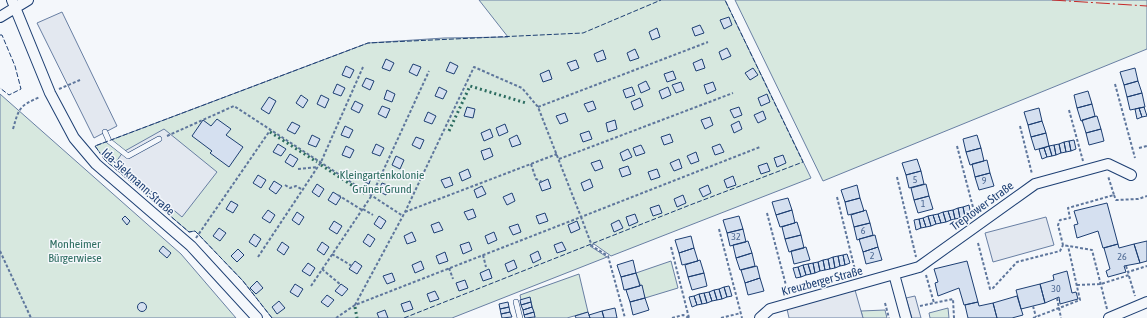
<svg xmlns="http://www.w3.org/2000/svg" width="1147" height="318" viewBox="0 0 1147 318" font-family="'Asap Condensed',sans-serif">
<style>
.green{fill:#d7e8df;stroke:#687fa3}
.parking{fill:#e3e8f0;stroke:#687fa3}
.building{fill:#d5e0f0;stroke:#1d3f73}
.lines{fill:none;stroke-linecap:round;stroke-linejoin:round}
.lane-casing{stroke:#1d3f73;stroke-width:6}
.street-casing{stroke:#1d3f73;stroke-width:12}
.path{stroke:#5e769c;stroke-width:2;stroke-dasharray:3 2;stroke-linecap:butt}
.lane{stroke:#f4f7fb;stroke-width:5}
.street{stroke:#f4f7fb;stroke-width:10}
.hedge{stroke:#2c6c60;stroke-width:3;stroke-dasharray:2 3;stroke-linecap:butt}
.fence{stroke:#1d3f73;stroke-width:1;stroke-dasharray:5 2;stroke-linecap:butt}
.power{stroke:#c62828;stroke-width:1;stroke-dasharray:14 3 2 3;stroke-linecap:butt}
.labels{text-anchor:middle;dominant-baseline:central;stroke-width:3;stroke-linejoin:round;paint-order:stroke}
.number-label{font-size:10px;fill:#4b6792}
.park-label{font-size:12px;fill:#2c6c60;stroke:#f4f7fb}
.street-label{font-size:12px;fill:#1d3f73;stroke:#f4f7fb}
</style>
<rect width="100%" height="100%" fill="#f4f7fb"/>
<path class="green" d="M479,0H725L811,178L611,256L594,244L590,246L607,257L452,318H272L243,281L199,235L195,231L189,232L105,160L95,146L368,43L444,38L508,37Z
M735,0H1147V49L823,181Z
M0,94L181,254L236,318H0Z
M671,261L678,288L645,298L636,273Z
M579,274L588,312L567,318H535L530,298L521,300L520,295Z
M948,308L949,318H930L929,313Z
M885,310L887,318H863L861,311Z"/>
<path class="parking" d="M62,12L117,126L94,138L37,23Z
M164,129L217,172L182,217L116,162L123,152Z
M1046,217L1054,245L993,262L985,233Z
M855,290L863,318H789L787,309Z
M915,296L921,318H912L906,298Z"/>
<path class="building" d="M729,17L732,25L724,29L720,20Z
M700,25L704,33L695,36L692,28Z
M657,28L660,37L652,40L649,32Z
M727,48L731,56L722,60L719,52Z
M635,49L639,58L630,61L627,53Z
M603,50L606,59L597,62L594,54Z
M386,59L394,63L390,71L382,68Z
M702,59L705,68L696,71L693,63Z
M576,60L579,68L571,71L567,63Z
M450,62L458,66L454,74L446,71Z
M413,64L421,67L417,76L409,72Z
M346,66L354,70L350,78L342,75Z
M753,68L758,75L750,80L745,73Z
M1135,68L1138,81L1124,85L1120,72Z
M549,70L552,79L543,82L540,74Z
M673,71L676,79L667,82L664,74Z
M366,78L374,81L370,90L362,86Z
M646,81L650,89L641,93L638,85Z
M1138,81L1142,93L1127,97L1124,85Z
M681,82L684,90L676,93L672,85Z
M713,82L716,90L707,94L704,85Z
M337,84L345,88L341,96L333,93Z
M439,87L447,91L443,99L435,96Z
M632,87L635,95L626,98L623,90Z
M668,87L671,95L662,99L659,91Z
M387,90L395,94L392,102L384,99Z
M1088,91L1092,104L1077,108L1074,95Z
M1142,93L1145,107L1130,110L1127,97Z
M767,94L770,102L761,106L758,98Z
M301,95L308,100L303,108L296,103Z
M321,95L329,99L325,108L317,104Z
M269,97L276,101L269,114L261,109Z
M640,98L643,106L634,110L631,102Z
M355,101L363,105L359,113L351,109Z
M593,101L596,109L588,112L584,104Z
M1092,104L1095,116L1081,121L1077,108Z
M382,106L390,109L386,118L378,114Z
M467,107L475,109L473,118L464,116Z
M739,107L742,115L734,118L730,110Z
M1144,107L1147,116L1142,117L1139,108Z
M1039,108L1042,121L1028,125L1024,112Z
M1139,108L1142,117L1137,119L1135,109Z
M763,111L766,119L758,123L754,115Z
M428,112L436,116L432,124L424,121Z
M565,113L568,121L560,124L556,116Z
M1097,116L1101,129L1086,133L1082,120Z
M710,117L713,125L705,129L701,120Z
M217,119L231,129L226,135L243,147L229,167L210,153L212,151L192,136L203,120L211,126Z
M615,120L617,129L608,132L606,123Z
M739,121L742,129L734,133L731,125Z
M1042,121L1046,133L1031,137L1028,125Z
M292,122L300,126L295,134L287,130Z
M505,124L508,132L499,136L496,128Z
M345,126L353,130L349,138L341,135Z
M490,129L493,137L484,141L481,133Z
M1101,129L1104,141L1089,145L1086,133Z
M589,131L592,139L583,142L580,134Z
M1046,133L1049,146L1035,150L1031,137Z
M670,134L673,142L664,145L661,137Z
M312,135L320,139L316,147L308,144Z
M517,135L521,144L512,147L509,139Z
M977,135L981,148L966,152L963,139Z
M416,137L424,140L420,149L412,145Z
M1074,140L1076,149L1071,151L1069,141Z
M1069,141L1071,151L1066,152L1064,142Z
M1064,142L1066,152L1061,153L1059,144Z
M278,144L286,149L281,156L273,152Z
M376,144L384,148L380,156L372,153Z
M720,144L724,152L715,155L712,147Z
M1059,144L1061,153L1056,155L1054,145Z
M641,145L645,153L636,156L633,148Z
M1054,145L1056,155L1052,156L1049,146Z
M346,146L354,150L350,158L342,155Z
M1049,146L1052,156L1047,157L1044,148Z
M490,148L493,156L484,160L481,151Z
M981,148L984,161L970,165L966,152Z
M1044,148L1047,157L1042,159L1039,149Z
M628,149L632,157L623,161L620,153Z
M696,152L699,161L691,164L687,156Z
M290,154L298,159L293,167L285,162Z
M783,155L786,163L777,167L774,158Z
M396,156L404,160L400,169L392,165Z
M679,159L682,168L674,171L670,163Z
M917,159L921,171L906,175L902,163Z
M600,160L603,168L595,171L591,163Z
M987,160L990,173L975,177L972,164Z
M767,163L770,171L761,174L758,166Z
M628,166L631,174L622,177L619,169Z
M468,169L471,177L462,181L459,173Z
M657,169L660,177L651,180L648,172Z
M921,171L924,184L909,188L906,175Z
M364,172L372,175L369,184L361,180Z
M990,173L994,186L979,190L975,177Z
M258,175L266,180L261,188L253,183Z
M733,176L736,185L727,188L724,180Z
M450,177L453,185L445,188L441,180Z
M548,179L551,188L542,191L539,183Z
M590,179L593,187L584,191L581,183Z
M274,181L282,186L276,194L269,189Z
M382,183L390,186L386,195L378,191Z
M317,184L324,189L319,197L312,192Z
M926,184L929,196L914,200L911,188Z
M708,185L711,193L703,197L699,189Z
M857,185L860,198L845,202L841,190Z
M482,186L486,194L477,198L474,190Z
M333,192L341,197L336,205L328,200Z
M512,193L515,201L507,205L503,197Z
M683,195L686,203L677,207L674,199Z
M929,196L933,209L918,213L914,200Z
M788,198L792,210L776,215L772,202Z
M860,198L864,211L848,215L845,202Z
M231,201L238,205L233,213L226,209Z
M1107,203L1118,244L1103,248L1098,231L1077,238L1074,225L1078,224L1074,211Z
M659,205L662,213L653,216L650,208Z
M969,205L971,215L965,217L963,207Z
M963,207L965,216L960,218L958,208Z
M958,208L960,218L955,219L953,210Z
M473,209L476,217L468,220L464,212Z
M268,210L275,215L270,223L262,218Z
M792,210L795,223L780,227L776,215Z
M866,210L870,223L854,227L851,215Z
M953,210L955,219L951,220L948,211Z
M948,211L951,220L946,222L943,212Z
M297,212L304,217L299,225L292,220Z
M943,212L946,222L941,223L938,214Z
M545,213L548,221L539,224L536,216Z
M635,214L638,222L629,226L626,217Z
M938,214L941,223L936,224L933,215Z
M933,215L936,224L931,226L928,216Z
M125,216L130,221L127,225L122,219Z
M379,216L386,221L381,229L374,224Z
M739,216L743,229L727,233L723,220Z
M928,216L931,226L926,227L923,218Z
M923,218L926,227L921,228L919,219Z
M919,219L921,228L916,230L914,220Z
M619,220L623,228L614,232L611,224Z
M334,221L342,226L337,234L329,229Z
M577,221L580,229L571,233L568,225Z
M439,222L443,230L434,233L431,225Z
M797,222L801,235L785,239L782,227Z
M870,223L873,235L857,240L854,227Z
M518,224L521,232L513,235L509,227Z
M219,228L226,233L220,241L213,236Z
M743,229L746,242L730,246L727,233Z
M412,232L416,241L407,244L404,236Z
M494,232L497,240L488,244L485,236Z
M254,234L261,239L256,247L249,242Z
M368,234L375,239L370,247L363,242Z
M801,235L804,248L789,252L785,239Z
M875,235L878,247L863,252L859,239Z
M691,236L694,248L679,253L675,240Z
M748,241L752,253L736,258L733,245Z
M1147,241V261L1140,263L1134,244Z
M282,242L289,247L284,255L277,250Z
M322,242L329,247L324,255L317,250Z
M469,242L472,250L463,254L460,245Z
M562,242L566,250L557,253L554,245Z
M1118,244L1119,248L1134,244L1140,263L1124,266L1126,272L1108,277L1106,271L1110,269L1104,248Z
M163,246L171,253L167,258L159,251Z
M806,247L810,260L794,264L791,251Z
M878,247L882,260L866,264L863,252Z
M694,248L698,261L682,265L679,253Z
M238,249L244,255L237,262L231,256Z
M538,251L541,259L533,263L530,255Z
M445,252L448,261L439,264L436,256Z
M752,253L755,266L740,270L736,258Z
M847,254L850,263L845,265L843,255Z
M843,255L845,265L840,266L838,256Z
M838,256L840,266L835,268L833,257Z
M833,257L835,268L830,269L828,259Z
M828,259L830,269L825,270L823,260Z
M514,260L517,268L508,272L505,264Z
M633,260L636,273L621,277L617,265Z
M700,260L704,273L688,277L685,265Z
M823,260L825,270L820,271L818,262Z
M355,261L362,266L357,274L349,269Z
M421,261L424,269L415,273L412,265Z
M967,261L978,302L964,305L959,288L938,296L935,283L938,282L934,269Z
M818,262L820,271L815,273L813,263Z
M308,263L315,268L310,276L302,271Z
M813,263L815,273L811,274L808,264Z
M808,264L811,274L806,275L803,265Z
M803,265L806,275L801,277L798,267Z
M757,266L760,278L745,283L741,270Z
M798,267L801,277L796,278L793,268Z
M489,269L492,278L483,281L480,273Z
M1067,271L1072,293L1076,292L1078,299L1060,304L1059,297L1045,303L1040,284L1054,280L1053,275Z
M392,273L395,281L387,284L383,276Z
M636,273L640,286L624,290L621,277Z
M704,273L707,286L692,290L688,277Z
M760,278L764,291L748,295L745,283Z
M465,280L468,288L459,291L456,283Z
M257,281L263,288L256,294L250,288Z
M295,284L303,289L298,297L290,292Z
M341,284L348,289L342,296L335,291Z
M1040,284L1045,303L1021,309L1016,290Z
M642,285L645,298L630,302L626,290Z
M729,286L732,296L727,297L724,287Z
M724,287L727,297L722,299L719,289Z
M719,289L722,299L717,300L714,290Z
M714,290L717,300L712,301L709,292Z
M435,291L439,299L430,302L427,294Z
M709,292L712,301L707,303L704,293Z
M704,293L707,303L702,304L699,294Z
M699,294L702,304L697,305L694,296Z
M327,295L334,300L328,307L321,302Z
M694,296L697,305L692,307L689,297Z
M1017,296L1023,315L1012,318H997L993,303Z
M530,297L531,302L521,305L520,300Z
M645,298L649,310L633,315L630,302Z
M279,301L285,308L277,314L272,307Z
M410,301L413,309L404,312L401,304Z
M508,302L509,307L500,309L499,304Z
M531,302L532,307L523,310L521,305Z
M978,302L979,306L993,303L997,318H968L965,305Z
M137.5 307a4.5 4.5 0 1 1 9 0a4.5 4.5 0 1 1-9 0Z
M509,307L510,312L501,314L500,309Z
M532,307L534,312L524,315L523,310Z
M615,308L617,318H604L602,311Z
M385,310L388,318H379L377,313Z
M602,311L604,318H590L589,315Z
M510,312L512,317L502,318L501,314Z
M534,312L535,317L525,318L524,315Z
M588,312L590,318H576L575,316Z"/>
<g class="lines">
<defs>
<path id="lane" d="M105,132L109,141L128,156L159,139
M516,302L520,318"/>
<path id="street" d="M12,0L50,93L74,138L96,164L191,246L257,318
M0,17L28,0
M760,318L770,309L894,274
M906,318L894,274L919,267L1035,184L1108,164L1131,175
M1109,318L1147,302"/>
</defs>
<use href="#lane" class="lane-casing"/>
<use href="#street" class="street-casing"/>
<path class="path" d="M1115,84L1135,158
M59,89L80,80
M538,107L708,42
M1069,110L1083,161
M1020,126L1032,174
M13,129C19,108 19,106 40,97
M167,136L234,106L403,216
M957,146L975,215
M1139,148L1147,146
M559,159L733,93
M531,164L536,179L542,182
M298,169L318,167
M897,177L916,257
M285,185L290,188L296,186L303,190
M338,195L362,210
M1114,195L1116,200L1138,199L1147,196
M837,197L856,274
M363,209L373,215
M405,212L557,154
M767,213L788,293
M719,229L742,318
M196,238L271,129
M978,243L990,289L993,288L1017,262L1060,251L1063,245
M671,247L689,318
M0,251L31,318
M332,254L352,266
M483,255L486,267
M258,257L321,162L363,67
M1126,266L1128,272
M449,268L453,279
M322,269L341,285
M926,275L934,303
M1129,276L1135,296
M1077,285L1101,284L1129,275L1128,272L1147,266
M311,286L372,195L429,71
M1057,298L1061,318
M885,303L889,318
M355,305L405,212L474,67L522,88L538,107L581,217L760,147
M920,306L953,299L954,318
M1033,306L1036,317
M1107,309L1092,250L1063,245L1058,225L1060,220L1070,218L1068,208L1114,195L1108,176
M336,318L355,305L581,217L592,246L608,256L625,318
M672,318L683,315L689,318
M721,318L741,313
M1033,318L1080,300L1068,246"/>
<use href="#lane" class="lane"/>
<use href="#street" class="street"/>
<path class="hedge" d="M449,131L470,86L526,103
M270,132L317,162
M321,165L367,195
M355,307L357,318"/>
<path class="fence" d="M0,35H2L15,66L21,89L9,95L0,88
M272,318L243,281L199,235L195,231L189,232L105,160L95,146L368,43L583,33L661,0
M404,318L690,205L803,162L725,0"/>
<path class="power" d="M1052,0L1147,6"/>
</g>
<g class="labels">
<g class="number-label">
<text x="915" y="179">5</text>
<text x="984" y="180">9</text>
<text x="923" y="203">1</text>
<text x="863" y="230">6</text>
<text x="736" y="236">32</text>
<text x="872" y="255">2</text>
<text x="1122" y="256">26</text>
<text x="1056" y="288">30</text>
</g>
<g class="park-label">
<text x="382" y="175">Kleingartenkolonie<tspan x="382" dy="14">Grüner Grund</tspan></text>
<text x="75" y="244">Monheimer<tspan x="75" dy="14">Bürgerwiese</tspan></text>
</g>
<g class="street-label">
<text transform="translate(138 182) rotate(42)">Ida-Siekmann-Straße</text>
<text transform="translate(982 206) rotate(-36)">Treptower Straße</text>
<text transform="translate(822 281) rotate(-15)">Kreuzberger Straße</text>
</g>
</g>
</svg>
